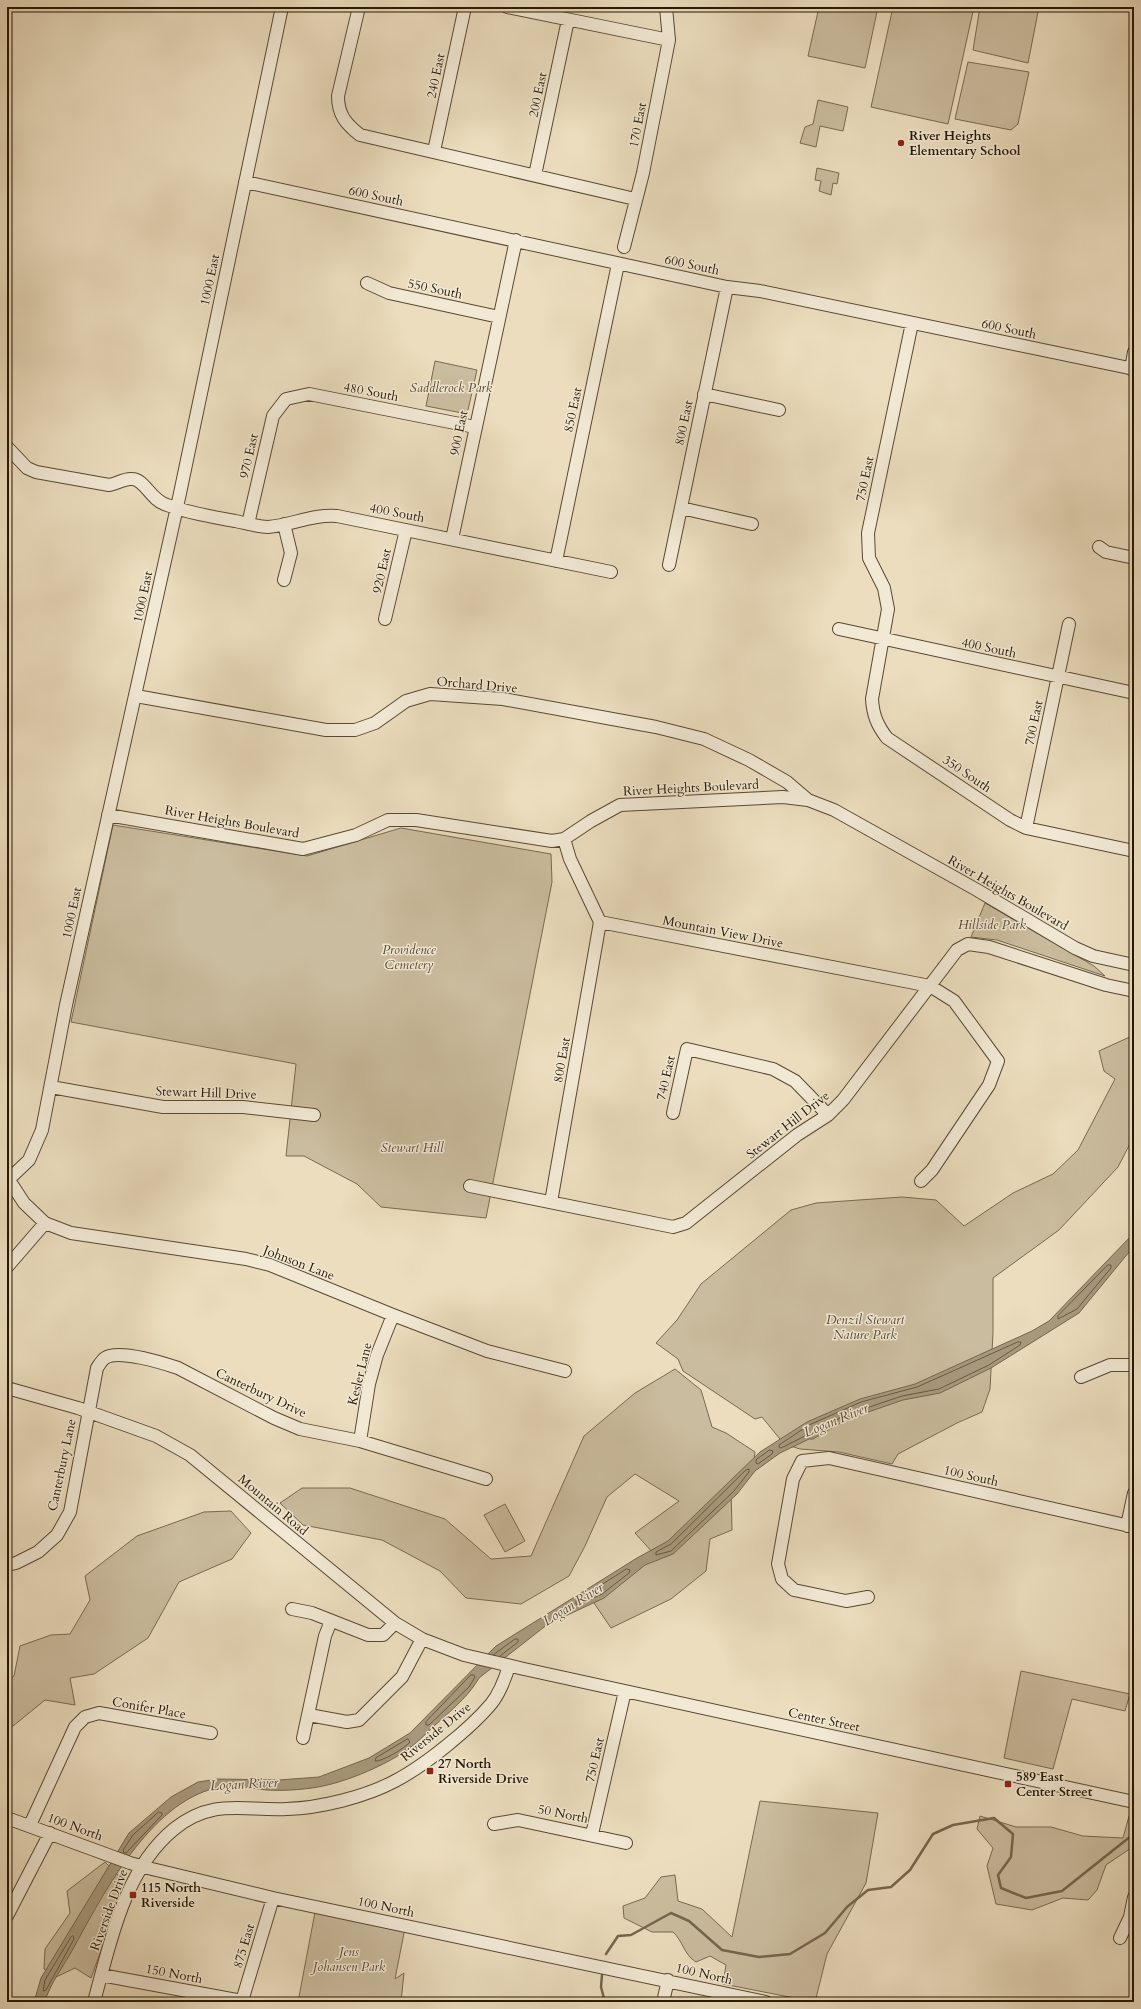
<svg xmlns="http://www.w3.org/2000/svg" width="1141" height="2009" viewBox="0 0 1141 2009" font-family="Cardo,serif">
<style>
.green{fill:#cabc9e;stroke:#786a50}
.water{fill:#a89a7e;stroke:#74664d}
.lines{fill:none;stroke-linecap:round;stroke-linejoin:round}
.shore{stroke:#685940;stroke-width:1}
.stream{stroke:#74664d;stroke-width:2.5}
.minor-casing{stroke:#584932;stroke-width:14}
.minor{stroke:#f2e9d5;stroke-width:12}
.poi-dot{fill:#8f2418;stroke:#f2e9d5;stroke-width:1.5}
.labels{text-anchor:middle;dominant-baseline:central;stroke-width:3;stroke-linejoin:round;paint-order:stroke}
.street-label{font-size:13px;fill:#271803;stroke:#f2e9d5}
.poi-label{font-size:13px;font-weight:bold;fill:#271803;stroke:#f2e9d5;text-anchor:start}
.park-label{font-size:13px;font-style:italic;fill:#584932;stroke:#f2e9d5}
.water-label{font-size:14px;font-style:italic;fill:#5b4c34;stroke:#f2e9d5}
</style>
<rect width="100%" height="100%" fill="#ebddbe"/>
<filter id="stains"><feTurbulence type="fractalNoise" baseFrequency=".005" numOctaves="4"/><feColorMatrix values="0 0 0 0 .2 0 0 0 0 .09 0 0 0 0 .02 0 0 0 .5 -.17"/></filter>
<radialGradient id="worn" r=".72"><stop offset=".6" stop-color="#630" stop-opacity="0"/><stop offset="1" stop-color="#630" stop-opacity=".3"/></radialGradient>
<path class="green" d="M819,7H878L865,68L808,56Z
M893,7H974L948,124L871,107Z
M980,7H1039L1028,63L973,50Z
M968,62L1029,72L1018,124L1011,130L955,119Z
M818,100L848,107L843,131L820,126L816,147L800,143L805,127L813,124Z
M817,168L839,173L837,184L833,183L831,195L819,191L821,181L815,180Z
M435,361L477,370L468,410L462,413L426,406Z
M113,825L307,856L401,828L551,854L552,882L486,1218L381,1207L357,1184L304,1156H286L296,1064L71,1022Z
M985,903L1094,966L1105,976L997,940L971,937Z
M1134,1035V1136L1118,1167L1059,1230L993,1278V1333L990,1389L982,1412L957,1423L898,1454L892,1464L839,1452L800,1449L784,1444L762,1417L755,1419L683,1371L678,1359L656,1343L677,1320L701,1284L791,1210L816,1203L902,1197L936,1200L964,1226L1013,1193L1053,1174L1078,1150L1115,1079L1104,1071L1099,1051Z
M675,1369L701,1390L712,1427L726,1433L755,1452L753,1468L731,1487L732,1530L710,1539L706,1571L671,1599L611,1628L594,1603L654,1554L635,1533L679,1501L635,1474L607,1497L585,1546L569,1576L521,1604L466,1598L440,1571L382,1540L303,1525L280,1503L302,1488H350L445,1519L491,1559L531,1556L584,1436L635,1393Z
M505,1504L525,1541L505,1552L484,1515Z
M231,1511L251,1533L232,1559L179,1582L148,1638L94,1674L70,1678L75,1705L45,1700L13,1726L7,1728V1681L14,1676L20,1646L51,1635L70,1634L90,1600L85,1576L137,1536L204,1512Z
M1021,1671L1130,1694L1125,1711L1072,1699L1053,1769L1004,1758Z
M760,1801L878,1813L866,1883L827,1954L815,2002L723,1984L726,1965L710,1956L696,1962C684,1955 683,1941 673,1932H652L624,1918L623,1906L645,1898L661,1877L675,1875L678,1901L702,1909L732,1937Z
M980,1816L1016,1827H1051L1083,1836L1123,1838L1129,1816L1134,1817V1846L1106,1865L1097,1890L1088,1900L1063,1898L1032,1910L996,1904L987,1866L993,1848L977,1829Z
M105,1862L120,1877L118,1904L91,1978L75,1968L56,1977L44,1969L45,1949L70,1913L67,1891Z
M316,1907L405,1928L395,1979L404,1973L401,2002H298Z"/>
<path class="water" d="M1134,1233V1246L1079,1313L991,1368L940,1393L903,1400L845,1420L813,1439H809L780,1453L755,1471L737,1494L673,1554L645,1565L604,1598L548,1624L479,1678C470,1694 456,1706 443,1718C431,1728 420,1741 407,1750C382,1767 342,1784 312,1788C298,1790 281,1791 267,1790C250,1788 232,1784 216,1788C150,1803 103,1894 73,1949C65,1964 49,1985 45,2002H34L41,1978L129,1833L171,1797L198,1782L218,1779L279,1780L319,1777L369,1758L410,1733L496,1646L637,1558L668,1541L760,1452L807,1422L860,1399L915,1384L1032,1331L1049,1321Z"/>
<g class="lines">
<path class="shore" d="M1108,1265H1111V1268L1077,1309L1058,1319V1316Z
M1018,1342H1021L1020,1345L989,1365L939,1389L902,1396L843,1416L812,1435H807L781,1448L779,1447V1445L809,1425L861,1402L917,1387Z
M770,1450L773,1451L772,1454L758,1464L756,1463V1460Z
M746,1470L749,1469V1472L734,1491L671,1551L656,1555V1552L671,1544Z
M627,1569L630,1570L629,1573L602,1594L578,1605L576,1604V1601Z
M493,1655L515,1639H518V1642L500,1656
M471,1675H474L475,1677L469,1687L429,1725H426V1722Z
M408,1739L410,1742C405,1748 382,1762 375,1761L376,1758Z
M159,1812L162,1813V1815L126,1853H124L123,1850L133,1835Z
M73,1936L74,1939L46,1990L43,1991L45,1980L71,1937Z"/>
<path class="stream" d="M606,1954L618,1936L631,1935L671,1913L689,1921L722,1950L759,1957L790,1954L825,1933L847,1907L868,1890L891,1887L910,1870L933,1834L953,1825L994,1818L1013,1834L1011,1857L998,1875L1001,1888L1026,1898L1062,1891L1131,1836
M602,1975L601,1987L605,2002"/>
<defs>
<path id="minor" d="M359,7L338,96C338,115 346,124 360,135L635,199
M507,7L669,40
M434,151L465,7
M535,175L568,20
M245,182L727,287L760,291L1134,369
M624,247L643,173L669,40L666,7
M367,283L389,293L499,317
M912,323L868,533L869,558L884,588L888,609L872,699C873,715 877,725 887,738L1010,820L1026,828L1134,851
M1131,369L1134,352
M704,394L779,410
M7,447L27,468L36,472L109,485C117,484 124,478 132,479C145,479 150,500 167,505C189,513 212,517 235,521C245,523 258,527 268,527C292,525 313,514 337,516L611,572
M681,508L752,524
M248,524L273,416L286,399L309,394L475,427
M284,524L291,553L284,580
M452,539L516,240
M1099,547L1106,552L1134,558
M556,561L618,264
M669,565L727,287
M385,619L406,530
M839,629L1134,693
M136,696L326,730H355L375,723L406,701L430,694L503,699L656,727L704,739L749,760L787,782L808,800
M108,815L303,849L356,835L388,820H416L552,841L564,839L591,821L620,805L783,797L808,800L834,810L977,890L1075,948L1093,956L1134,965
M1026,828L1069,624
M564,839L570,859L600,922L930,986L954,1001L998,1061L989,1085L932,1170L921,1181
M51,1087L163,1107H243L314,1115
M673,1113L687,1049L773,1069L795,1081L828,1115
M9,1180L24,1203L45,1223L71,1233L246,1259L270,1265L393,1315L487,1351L565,1371
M7,1181L29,1160L42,1130L66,1005L179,498L282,7
M470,1186L673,1227L686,1223L797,1135L828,1115L843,1100L957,950L968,944L989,947L1106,985L1134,991
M551,1202L600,922
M7,1267L45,1223
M1081,1377L1110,1365H1134
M7,1388L78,1408L156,1436L190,1455L395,1623L422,1639L464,1655L524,1669L1134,1802
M360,1441L369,1384L377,1355L393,1315
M1127,1526L1134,1493
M7,1565L16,1563L38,1552L57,1535L70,1512L97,1368C99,1365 102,1360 105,1358C118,1349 163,1363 178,1368L274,1418L300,1429L360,1441L486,1479
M868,1597L846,1601L794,1590L782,1579L778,1564L793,1479L802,1461L829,1458L1134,1527
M292,1609L312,1613L368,1635H383L395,1623
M309,1715L347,1722L359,1720L402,1677L422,1639
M303,1738L325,1636L331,1621
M7,1818L130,1863L152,1869L273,1898L766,2002
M494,1824L518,1820L626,1843
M30,1825L75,1727L85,1717L99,1713L211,1733
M592,1834L625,1691
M7,1916L50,1833
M1120,1938L1130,1917L1134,1897
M101,1975L242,2001L273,1898
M94,2002C110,1943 124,1870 174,1829C213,1798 242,1811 287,1809C320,1808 365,1797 395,1781C424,1766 470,1729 491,1704C500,1693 505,1679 509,1666
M663,2002L668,1980"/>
</defs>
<use href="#minor" class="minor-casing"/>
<use href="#minor" class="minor"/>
</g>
<g class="poi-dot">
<circle cx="901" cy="143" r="4"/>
<rect x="426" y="1767" width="8" height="8" rx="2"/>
<rect x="1004" y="1780" width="8" height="8" rx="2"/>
<rect x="129" y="1891" width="8" height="8" rx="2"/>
</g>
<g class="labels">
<g class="street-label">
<text transform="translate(436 76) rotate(-78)">240 East</text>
<text transform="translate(538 95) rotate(-78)">200 East</text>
<text transform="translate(638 125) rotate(-79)">170 East</text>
<text transform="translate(376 196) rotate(12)">600 South</text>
<text transform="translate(692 265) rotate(12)">600 South</text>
<text transform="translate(210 280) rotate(-78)">1000 East</text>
<text transform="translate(435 289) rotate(12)">550 South</text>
<text transform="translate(1009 329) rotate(12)">600 South</text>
<text transform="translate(371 392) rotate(11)">480 South</text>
<text transform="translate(573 410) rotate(-78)">850 East</text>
<text transform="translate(684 423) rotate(-78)">800 East</text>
<text transform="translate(459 433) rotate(-78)">900 East</text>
<text transform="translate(249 456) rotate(-77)">970 East</text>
<text transform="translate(865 479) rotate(-78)">750 East</text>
<text transform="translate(397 513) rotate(11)">400 South</text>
<text transform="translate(382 571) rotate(-77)">920 East</text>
<text transform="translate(143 597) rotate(-78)">1000 East</text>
<text transform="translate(989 648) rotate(12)">400 South</text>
<text transform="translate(477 685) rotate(5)">Orchard Drive</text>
<text transform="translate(1034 723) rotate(-78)">700 East</text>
<text transform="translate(967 774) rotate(34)">350 South</text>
<text transform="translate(691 788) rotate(-3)">River Heights Boulevard</text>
<text transform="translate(232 822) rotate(10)">River Heights Boulevard</text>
<text transform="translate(1008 893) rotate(30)">River Heights Boulevard</text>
<text transform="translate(72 913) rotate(-78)">1000 East</text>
<text transform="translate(723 932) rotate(11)">Mountain View Drive</text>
<text transform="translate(562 1060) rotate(-80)">800 East</text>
<text transform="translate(666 1078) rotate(-77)">740 East</text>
<text transform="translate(206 1093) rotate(2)">Stewart Hill Drive</text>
<text transform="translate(788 1125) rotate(-38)">Stewart Hill Drive</text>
<text transform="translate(299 1263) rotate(21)">Johnson Lane</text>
<text transform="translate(360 1374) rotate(-76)">Kesler Lane</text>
<text transform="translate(261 1393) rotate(25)">Canterbury Drive</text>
<text transform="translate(62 1465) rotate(-78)">Canterbury Lane</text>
<text transform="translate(971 1476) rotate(13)">100 South</text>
<text transform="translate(273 1505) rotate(40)">Mountain Road</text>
<text transform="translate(149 1708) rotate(10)">Conifer Place</text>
<text transform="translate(824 1720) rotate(12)">Center Street</text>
<text transform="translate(436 1732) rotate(-39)">Riverside Drive</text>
<text transform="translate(595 1760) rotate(-77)">750 East</text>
<text transform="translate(563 1814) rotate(11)">50 North</text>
<text transform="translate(75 1827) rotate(20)">100 North</text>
<text transform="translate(386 1907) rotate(12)">100 North</text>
<text transform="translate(109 1910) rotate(-70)">Riverside Drive</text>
<text transform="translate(244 1946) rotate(-73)">875 East</text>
<text transform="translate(174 1974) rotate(11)">150 North</text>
<text transform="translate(704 1974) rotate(13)">100 North</text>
</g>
<g class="poi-label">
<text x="909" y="136">River Heights<tspan x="909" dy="15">Elementary School</tspan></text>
<text x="438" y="1764">27 North<tspan x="438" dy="15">Riverside Drive</tspan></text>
<text x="1016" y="1777">589 East<tspan x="1016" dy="15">Center Street</tspan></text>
<text x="141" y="1888">115 North<tspan x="141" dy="15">Riverside</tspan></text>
</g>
<g class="park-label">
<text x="451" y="388">Saddlerock Park</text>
<text x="992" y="925">Hillside Park</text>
<text x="409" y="950">Providence<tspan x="409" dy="15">Cemetery</tspan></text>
<text x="412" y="1148">Stewart Hill</text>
<text x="865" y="1320">Denzil Stewart<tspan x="865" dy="15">Nature Park</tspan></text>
<text x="349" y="1952">Jens<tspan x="349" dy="15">Johansen Park</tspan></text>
</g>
<g class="water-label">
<text transform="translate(836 1420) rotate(-22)">Logan River</text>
<text transform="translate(573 1604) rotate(-32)">Logan River</text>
<text transform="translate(244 1784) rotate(-3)">Logan River</text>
</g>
</g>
<rect width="1141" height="2009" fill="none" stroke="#ebddbe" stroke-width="24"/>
<rect x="8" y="8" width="1125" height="1993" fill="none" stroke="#271803" stroke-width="2"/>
<rect x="12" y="12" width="1117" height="1985" fill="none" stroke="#271803"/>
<rect width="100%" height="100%" filter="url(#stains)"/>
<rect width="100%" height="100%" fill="url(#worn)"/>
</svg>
